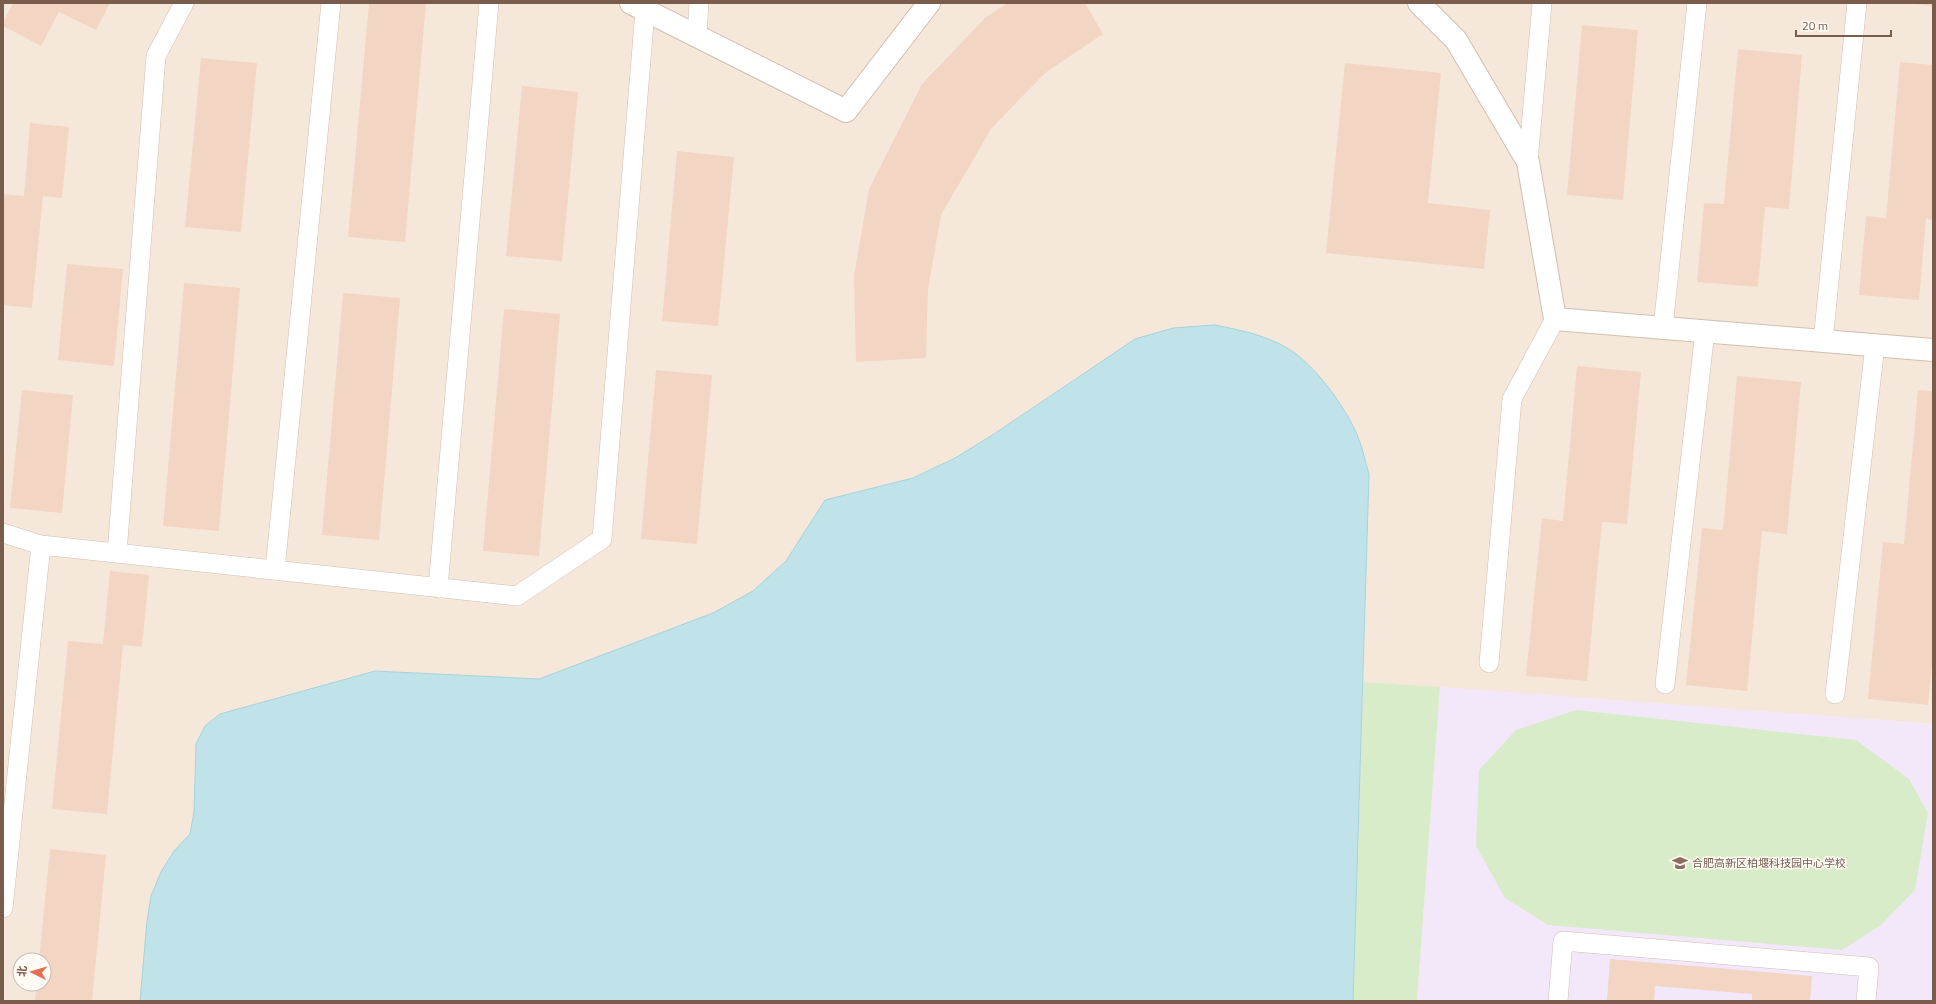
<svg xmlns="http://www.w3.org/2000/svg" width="1936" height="1004" viewBox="0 0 1936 1004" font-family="'Titillium Web','Noto Sans SC',sans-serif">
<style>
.residential{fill:#f5e8da;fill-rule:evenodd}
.education{fill:#f3e8fa}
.green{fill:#d8ecc9}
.water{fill:#bfe3e8;stroke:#a5d3da}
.building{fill:#f3d5c3}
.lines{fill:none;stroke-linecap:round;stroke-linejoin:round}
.service-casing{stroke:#d1beb0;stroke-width:20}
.minor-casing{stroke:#d1beb0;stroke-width:24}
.service{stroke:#fff;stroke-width:19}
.minor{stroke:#fff;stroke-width:22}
.labels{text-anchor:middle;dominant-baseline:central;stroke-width:3;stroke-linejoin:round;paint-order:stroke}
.education-label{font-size:11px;fill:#785e54;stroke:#fffaf3;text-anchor:start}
</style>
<rect width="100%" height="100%" fill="#fdf6ec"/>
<path class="residential" d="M3,3H1933V724L1363,682L1369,475L1358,437L1339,402L1315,371L994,434L955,458L913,478L825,500L786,561L753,591L713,613L539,679L375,671L194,812L190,834L174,851L151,896L147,921L140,1001H3ZM20,960H44V984H20Z"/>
<path class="education" d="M1440,687L1933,724V1001H1417Z"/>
<path class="green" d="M1363,682L1440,687L1417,1001H1353Z
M1576,710L1856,740L1909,779L1928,813L1915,890L1881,925L1842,950L1548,925L1505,898L1476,846L1479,770L1516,730Z"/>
<path class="water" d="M1215,325C1240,330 1265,335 1287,348C1314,363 1347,409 1358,437C1363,450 1366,463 1369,475L1353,1001H140L147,921L151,896L161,872L174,851L190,834L194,812L196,744L205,726L220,714L375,671L539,679L713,613L753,591L786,561L825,500L913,478L955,458L994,434L1135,339L1173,328Z"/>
<path class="building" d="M13,3H110L96,30L59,12L41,46L3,26V23Z
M369,3H426L405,242L348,237Z
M1008,3H1085L1103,34L1045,73L991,129L941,215L928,289L926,358L856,362L854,276L869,189L922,84L986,17Z
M1914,3H1933V6L1914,4Z
M1582,25L1638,30L1623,200L1567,195Z
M1738,49L1802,55L1789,209L1765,207L1758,287L1697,282L1704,203L1724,204Z
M201,58L257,63L241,232L185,227Z
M1900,62L1933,65V220L1926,219L1919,300L1859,295L1866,216L1886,218Z
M1345,63L1441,73L1428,203L1490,210L1484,269L1326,253Z
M522,86L578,92L562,261L506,256Z
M30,123L69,127L62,198L43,196L32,308L3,305V194L24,196Z
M677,151L734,157L718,326L662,321Z
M67,264L123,269L114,366L58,360Z
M184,283L240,288L219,531L163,526Z
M343,293L400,298L379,540L322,535Z
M504,309L560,314L539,556L483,551Z
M1577,366L1641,372L1627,524L1602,522L1587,681L1526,676L1542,518L1563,521Z
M656,370L712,375L697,544L641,539Z
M1737,376L1801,382L1787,534L1762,531L1747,691L1686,685L1702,528L1723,530Z
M22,390L73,395L62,513L10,508Z
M1918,390L1933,391V653L1928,705L1868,699L1883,542L1904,544Z
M110,571L149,575L142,647L123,645L107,814L52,809L68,641L103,644Z
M50,849L106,855L92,1001H35L37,984H44V960H39Z
M1610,959L1812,976L1810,1001H1752V994L1655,986L1654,1001H1607Z"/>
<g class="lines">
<defs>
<path id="service" d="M697,36L699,3
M1528,162L1542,3
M1663,328L1697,3
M1823,341L1857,3
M3,533L41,545
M117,553L156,56L184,3
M275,570L331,3
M438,588L489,3
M1489,663L1512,399L1555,319
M1665,684L1705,331
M1835,694L1875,345
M3,908L41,545L517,596L602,539L645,10
M1558,1001L1563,941L1869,967L1866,1001"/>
<path id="minor" d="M631,3L846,111L929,3
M1419,3L1456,40L1528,162L1555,319L1933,350"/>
</defs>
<use href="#service" class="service-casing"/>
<use href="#minor" class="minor-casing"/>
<use href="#service" class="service"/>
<use href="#minor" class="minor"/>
</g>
<defs>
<symbol id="school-bare" viewBox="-9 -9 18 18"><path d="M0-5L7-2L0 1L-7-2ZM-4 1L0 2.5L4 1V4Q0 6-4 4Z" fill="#8d6e63" stroke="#fffaf3" stroke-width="2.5" paint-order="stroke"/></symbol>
</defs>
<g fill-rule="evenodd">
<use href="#school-bare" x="1669" y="852" width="22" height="22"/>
</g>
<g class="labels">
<g class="education-label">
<text x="1692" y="863">合肥高新区柏堰科技园中心学校</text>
</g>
</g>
<rect width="1936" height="1004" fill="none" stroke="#7a5c4d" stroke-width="8"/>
<g transform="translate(32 972) rotate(275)"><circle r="19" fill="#fffaf3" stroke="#cabbb1"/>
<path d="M0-3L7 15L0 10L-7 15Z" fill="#e76f51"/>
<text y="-6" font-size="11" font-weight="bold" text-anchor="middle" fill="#7a5c4d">北</text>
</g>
<path d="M1796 30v6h95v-6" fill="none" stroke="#7a5c4d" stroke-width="2"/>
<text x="1802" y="30" font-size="12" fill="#7a5c4d" stroke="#fffaf3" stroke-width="3" paint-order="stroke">20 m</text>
</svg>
